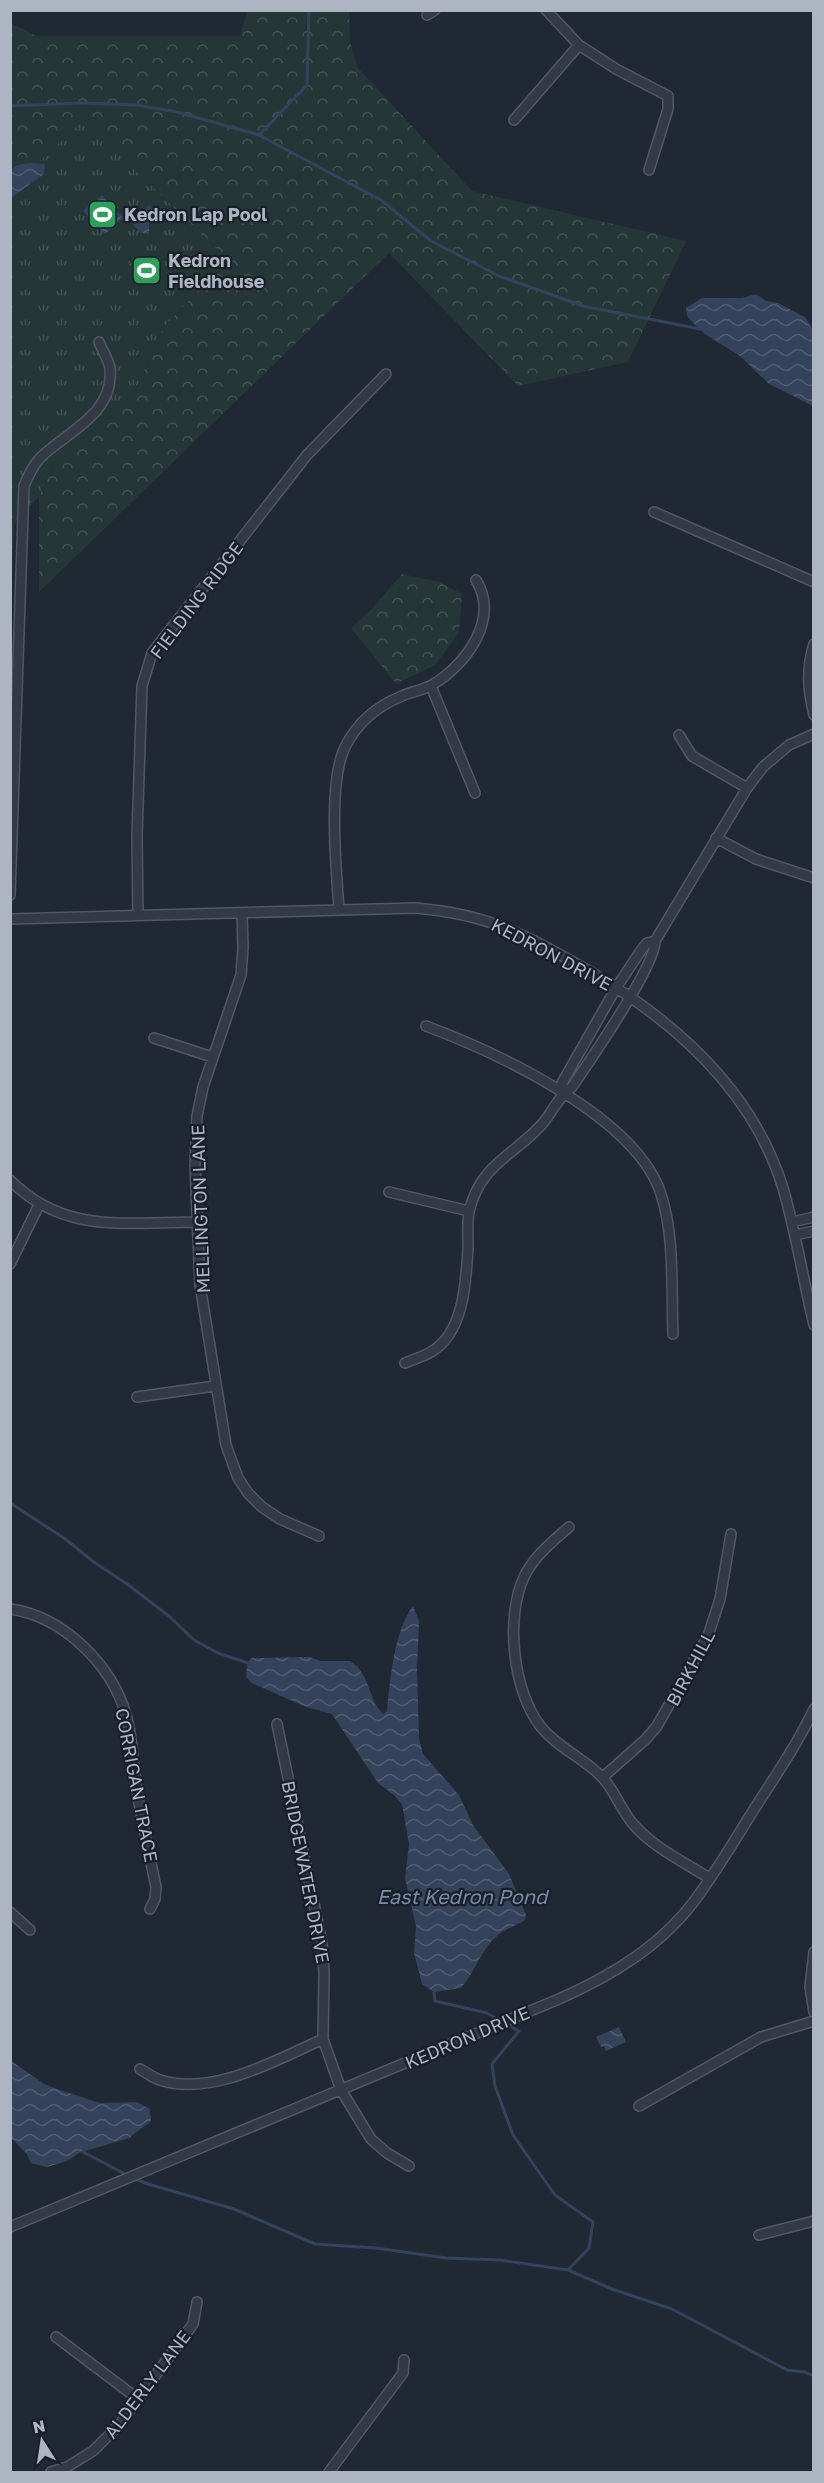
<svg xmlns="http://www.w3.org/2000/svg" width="824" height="2483" viewBox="0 0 824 2483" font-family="'Golos Text',sans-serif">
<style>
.grass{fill:url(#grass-tufts)}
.forest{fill:url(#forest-crowns)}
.water{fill:url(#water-waves)}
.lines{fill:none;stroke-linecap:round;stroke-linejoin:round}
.stream{stroke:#34435b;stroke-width:3}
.minor-casing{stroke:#515763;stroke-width:12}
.minor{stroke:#333a45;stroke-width:9}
.labels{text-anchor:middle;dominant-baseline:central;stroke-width:4.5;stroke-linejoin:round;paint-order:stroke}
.poi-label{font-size:18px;font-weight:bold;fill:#adb4c2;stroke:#191f29;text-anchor:start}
.street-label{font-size:18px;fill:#adb4c2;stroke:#191f29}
.water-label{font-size:20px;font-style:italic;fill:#768baa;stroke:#191f29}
</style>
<defs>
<pattern id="grass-tufts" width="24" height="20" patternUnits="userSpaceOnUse" patternTransform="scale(1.5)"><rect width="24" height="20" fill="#253637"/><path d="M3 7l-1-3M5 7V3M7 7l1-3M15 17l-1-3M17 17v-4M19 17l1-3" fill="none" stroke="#425152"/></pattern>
<pattern id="forest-crowns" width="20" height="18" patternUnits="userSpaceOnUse" patternTransform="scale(1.5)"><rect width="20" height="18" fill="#253637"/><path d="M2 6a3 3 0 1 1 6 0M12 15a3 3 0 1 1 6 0" fill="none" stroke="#425152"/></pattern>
<pattern id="water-waves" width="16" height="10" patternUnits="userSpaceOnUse" patternTransform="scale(1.5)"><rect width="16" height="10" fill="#34435b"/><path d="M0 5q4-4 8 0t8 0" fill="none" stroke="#4f5c71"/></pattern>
</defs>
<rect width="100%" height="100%" fill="#202834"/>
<path class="grass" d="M84,120L228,260L164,327L130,402L83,445L53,464L39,496L14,525L11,603L10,187Z"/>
<path class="forest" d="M247,11H349L350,42L358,68L472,191L686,241L628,362L518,386L389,253L39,592V496L53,464L83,445L130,402L164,327L228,260L84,120L11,187V23L37,36H240Z
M402,574L439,582L462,594L459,632L435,665L396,684L351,628L370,611Z"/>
<path class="water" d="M30,163L45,164L44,174L11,198V170L17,165Z
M102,195L123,218L105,234L83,211Z
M149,205L157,214L149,222V234L141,233L131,222Z
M756,294L766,301L778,303L805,317L813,330V406L769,384L740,356L705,334L692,322L687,316L686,308L702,298H742Z
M413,1606L419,1621L417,1670L419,1738L423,1754L459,1795L473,1825L509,1874L526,1915L525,1920C516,1926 504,1929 496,1937C480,1951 475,1972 461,1988L434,1992L422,1984L414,1953L416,1926L405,1878L409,1844L402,1804L394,1795L378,1783L332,1714L306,1707L252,1683L246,1677L247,1664L251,1658L310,1657L320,1661H350L358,1667L365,1678L375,1704L383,1714L387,1711C390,1680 394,1631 413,1606Z
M619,2027L626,2042L606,2051L604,2046L601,2047L596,2037Z
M10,2060L44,2084L54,2088L100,2103L137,2102L150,2109L151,2121L129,2138L79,2153L67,2161L47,2167L31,2163L27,2154L11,2138Z"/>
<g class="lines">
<path class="stream" d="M10,106L82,103L137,105L177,112L259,135L381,200L431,241L499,276L583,306L700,329
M259,135L307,85L309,10
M10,1503L64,1538L95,1563L127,1584L169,1616L194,1640L218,1653L248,1663
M434,1992L435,2001L487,2013L500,2021
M506,2024L519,2031L492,2064L495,2086L513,2135L555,2195L593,2222L589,2248L568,2270
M83,2152L127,2175
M133,2178L148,2184L234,2209L315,2244L376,2248L446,2258L500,2260L568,2270L612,2289L672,2309L787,2370L805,2372L814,2376"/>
<defs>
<path id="minor" d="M546,10L579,45L616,69L668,96V109L649,170
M427,15L435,10
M514,120L579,45
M654,512L814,582
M814,644C806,669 808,690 814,715
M431,686L475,793
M679,735L692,756L747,788
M716,838L756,859L814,878
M10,895L24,486C28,476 33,465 41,457C68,431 114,414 110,369C109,360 102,350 99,342
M339,909C336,868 328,782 345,747C357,723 377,706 402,696C411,692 423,690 432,685C466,665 500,619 476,580
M242,913L243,948L241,975L203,1087L197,1116L195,1165L200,1285L226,1445L238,1478L248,1493L262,1507L280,1519L319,1536
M138,914L137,836L142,686L152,653L307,455L386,374
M10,919L415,908C488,914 521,933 584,968C671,1018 752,1087 783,1188C796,1233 803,1279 814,1325
M426,1026C498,1053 636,1117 661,1194C675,1238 671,1289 673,1334
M154,1038L212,1057
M562,1094V1083L616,988L642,949L647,943L655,941
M10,1180C64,1235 127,1222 197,1222
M389,1192L469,1211
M792,1222L814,1217
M795,1235L814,1231
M10,1264L39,1205
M405,1363C414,1359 423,1357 431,1352C464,1333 466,1282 468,1248C468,1236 467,1223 469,1212C480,1163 516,1155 544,1122C554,1109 559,1096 572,1087C589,1062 656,965 655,941L747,788L763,767L789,745L814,734
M137,1397L215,1386
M569,1527C552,1542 534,1556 524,1577C505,1618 513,1692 541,1727C557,1747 583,1758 601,1776C615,1790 621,1811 634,1825C654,1848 684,1862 709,1878
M10,1609C63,1616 112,1665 126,1715C134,1742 133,1770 138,1797C143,1827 150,1857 156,1887L155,1899L150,1909
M277,1724L322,1943L324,1973L323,2039L341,2090L371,2139L387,2153L409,2166
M603,1777L646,1739L657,1726L708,1636L720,1599L731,1534
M10,1912L30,1930
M814,1952L810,1987L814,2012
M140,2069C147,2073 153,2078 160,2080C212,2097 276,2060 323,2039
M639,2106L761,2037L814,2021
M10,2227L559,1999C611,1976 661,1946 695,1900C716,1872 734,1841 753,1811C774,1778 797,1745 814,1709
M759,2235L814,2221
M56,2337L138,2399
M51,2472L67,2467L93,2451L120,2424L193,2324L197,2302
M329,2472L403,2373L404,2360"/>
</defs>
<use href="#minor" class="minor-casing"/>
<use href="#minor" class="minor"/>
</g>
<defs>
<symbol id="stadium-square" viewBox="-11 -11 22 22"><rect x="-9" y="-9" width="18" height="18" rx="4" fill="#2e9e5b" stroke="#191f29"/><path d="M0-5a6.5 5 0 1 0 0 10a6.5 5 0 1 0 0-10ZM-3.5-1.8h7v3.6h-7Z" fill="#fff"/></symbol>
</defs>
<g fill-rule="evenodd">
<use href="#stadium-square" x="86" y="198" width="33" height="33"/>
<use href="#stadium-square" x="130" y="254" width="33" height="33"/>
</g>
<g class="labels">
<g class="poi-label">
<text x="124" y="214">Kedron Lap Pool</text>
<text x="168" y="260">Kedron<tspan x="168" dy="21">Fieldhouse</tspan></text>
</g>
<g class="street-label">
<text transform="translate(196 600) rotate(-53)">FIELDING RIDGE</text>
<text transform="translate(552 954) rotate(28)">KEDRON DRIVE</text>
<text transform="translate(200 1209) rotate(-92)">MELLINGTON LANE</text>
<text transform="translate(690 1668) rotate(-62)">BIRKHILL</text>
<text transform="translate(137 1785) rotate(79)">CORRIGAN TRACE</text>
<text transform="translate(306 1872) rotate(79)">BRIDGEWATER DRIVE</text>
<text transform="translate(467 2037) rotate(-23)">KEDRON DRIVE</text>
<text transform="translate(147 2384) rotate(-53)">ALDERLY LANE</text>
</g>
<g class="water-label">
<text x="462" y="1896">East Kedron Pond</text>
</g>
</g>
<rect width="824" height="2483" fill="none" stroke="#adb4c2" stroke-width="24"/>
<g transform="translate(42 2441) rotate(348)" stroke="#191f29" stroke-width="4.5" paint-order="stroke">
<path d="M0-4.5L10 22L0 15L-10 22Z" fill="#adb4c2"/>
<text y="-9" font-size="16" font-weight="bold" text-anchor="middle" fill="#adb4c2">N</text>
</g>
</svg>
